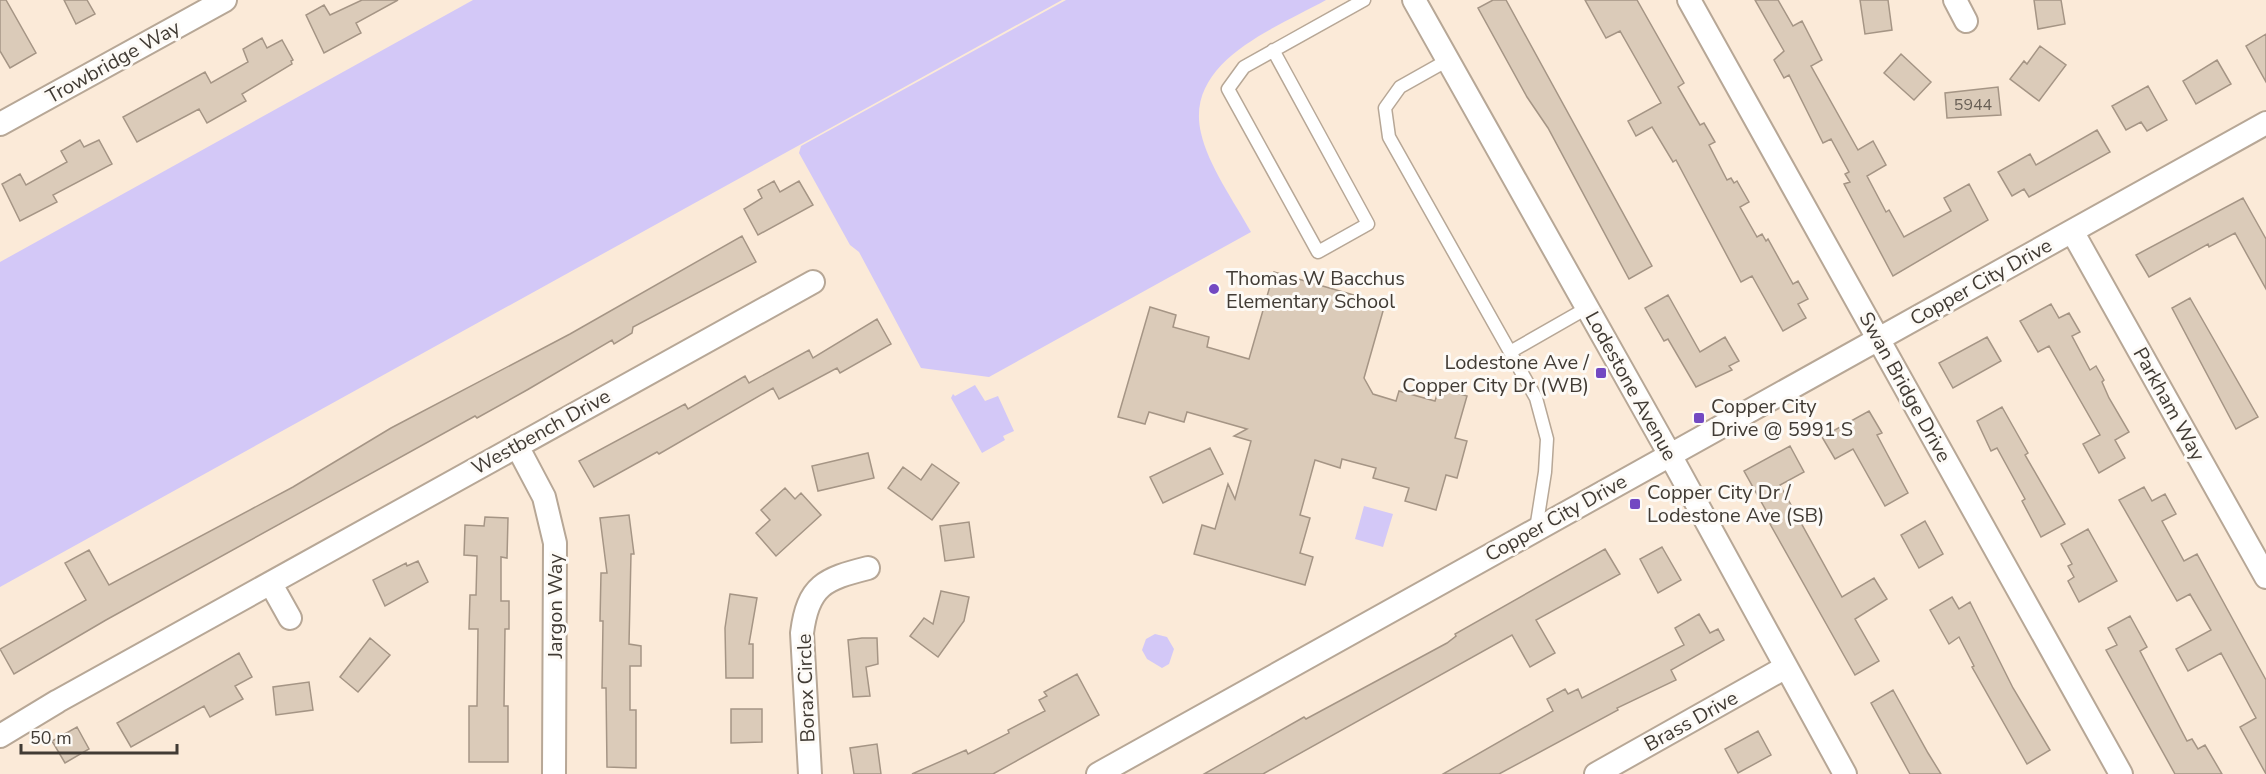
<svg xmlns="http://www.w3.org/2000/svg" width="2266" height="774" viewBox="0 0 2266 774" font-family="'Nunito Sans',sans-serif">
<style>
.green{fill:#d3c8f7}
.building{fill:#dbcbb9;stroke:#a59585;stroke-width:1.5}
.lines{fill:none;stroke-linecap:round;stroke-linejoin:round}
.service-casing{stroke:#b7a796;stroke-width:15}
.minor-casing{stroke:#b7a796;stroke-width:26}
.service{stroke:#fff;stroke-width:12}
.minor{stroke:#fff;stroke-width:22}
.poi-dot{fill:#7349c2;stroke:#fdfaf6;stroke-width:2}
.labels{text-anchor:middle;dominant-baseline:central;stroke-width:6;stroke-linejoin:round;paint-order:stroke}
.number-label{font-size:16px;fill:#685f55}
.street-label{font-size:20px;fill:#413b34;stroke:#fdfaf6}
.poi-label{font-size:20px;fill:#413b34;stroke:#fdfaf6;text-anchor:start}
</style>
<rect width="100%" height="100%" fill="#fbead8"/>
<path class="green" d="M473,0H1062L0,587V262Z
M1066,0H1326C1276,28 1184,61 1201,133C1208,165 1235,203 1251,232L989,377L921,368L859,252L850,245L799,153L801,146Z
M975,385L985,401L998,396L1014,431L1003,436L1005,440L982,453L951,398L953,394L955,396Z
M1364,506L1393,514L1383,547L1355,539Z
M1155,634L1167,637L1174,649L1169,664L1162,668L1147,659L1142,650L1146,639Z"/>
<path class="building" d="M0,0H6L36,53L10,68L0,51Z
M64,0H87L95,14L76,24Z
M362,0H398L356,23L361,33L324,53L306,15L324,5L330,15Z
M1493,0H1506L1652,266L1629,279L1548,128L1527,97L1478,8Z
M1585,0H1637L1684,83L1678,87L1700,125L1704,123L1715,142L1709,145L1727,180L1731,178L1734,183L1737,181L1749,202L1740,207L1757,237L1762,234L1766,241L1768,239L1793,284L1798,281L1808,299L1798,304L1806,318L1783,331L1752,276L1741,282L1676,160L1673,162L1652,127L1636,136L1628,121L1661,103L1620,31L1606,38Z
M1755,0H1778L1793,26L1802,21L1822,60L1811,66L1858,150L1873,141L1886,165L1867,176L1886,212L1889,210L1904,237L1951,211L1944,198L1969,184L1988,220L1893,276L1844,184L1850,182L1845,174L1849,172L1831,139L1823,143L1789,75L1784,78L1774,60L1784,51Z
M1860,0H1888L1892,30L1865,34Z
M2034,0H2061L2065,24L2038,29Z
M2266,34V82L2246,46Z
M262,38L267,48L282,40L293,60L291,61L292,64L242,94L246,101L207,123L199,109L137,142L123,117L205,72L211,83L248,62L243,49Z
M2040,46L2066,65L2039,101L2010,79L2024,61L2027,64Z
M1901,54L1931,82L1914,100L1884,73Z
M2217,60L2231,84L2196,104L2183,81Z
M2148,86L2167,120L2147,131L2141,122L2126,130L2112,106Z
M1998,87L2001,115L1947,118L1945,93Z
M2097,130L2110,152L2029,197L2024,189L2012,196L1998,172L2030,154L2036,165Z
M80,140L84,147L99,140L112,164L53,195L57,202L20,221L2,184L20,174L26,185L67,162L61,151Z
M774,181L780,192L799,181L813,205L758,235L744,209L762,198L758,190Z
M2243,198L2266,239V289L2235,233L2209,247L2208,244L2149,277L2136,255Z
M742,236L756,262L633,327L632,333L614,344L612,340L527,390L477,418L475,416L106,620L14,674L0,649L86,600L65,563L89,550L109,585L293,487L391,428L570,334Z
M1274,272L1385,304L1364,378L1373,394L1396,401L1399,391L1435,401L1439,388L1467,396L1455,438L1467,441L1457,478L1446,475L1436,510L1405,501L1409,488L1373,478L1376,468L1342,459L1340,468L1315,460L1300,515L1310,518L1300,553L1313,557L1305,585L1194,554L1202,525L1215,529L1228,484L1235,499L1251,441L1234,436L1247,429L1187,412L1184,422L1149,412L1145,424L1118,417L1150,307L1176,315L1173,327L1209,337L1207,347L1249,359Z
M1668,295L1700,352L1725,337L1739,361L1729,366L1732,370L1696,387L1668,339L1664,341L1645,308Z
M2190,298L2258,417L2236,429L2172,308Z
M2051,304L2059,318L2069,313L2080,332L2072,336L2090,370L2096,366L2104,380L2102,382L2109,398L2129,432L2115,440L2125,458L2099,473L2083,444L2100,435L2049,346L2038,352L2020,321Z
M877,319L891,344L840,373L837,368L779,399L773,388L659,454L657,452L594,487L579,461L685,404L688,409L745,376L749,383L809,350L813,358Z
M1987,337L2001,361L1953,388L1939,363Z
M2002,407L2028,453L2025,455L2065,524L2041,537L2022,501L2025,499L1997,448L1991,451L1977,421Z
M1869,411L1882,433L1877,435L1908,493L1885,506L1853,449L1835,459L1822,437Z
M1790,446L1804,472L1780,485L1842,597L1874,578L1887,599L1855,619L1879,661L1855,675L1770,524L1773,523L1744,471Z
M1210,448L1223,474L1163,503L1150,477Z
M868,453L874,478L818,491L812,466Z
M932,464L959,483L932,520L888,488L903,467L921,480Z
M2144,487L2152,501L2165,494L2176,514L2162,521L2184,561L2197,554L2266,680V774L2240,727L2256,718L2221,653L2188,671L2176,649L2211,630L2190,594L2177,601L2119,500Z
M785,488L795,499L801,493L821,515L776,556L756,533L770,520L761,510Z
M629,515L634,554H631L629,644L641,646V666H630V710H636V768L607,767L606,688H602L603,621H600L601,573H607L600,518Z
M485,517L508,518L507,558L501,557V601H509V629H505L504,706H508V762H469V706H477L478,629H469L470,595H476L477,556L464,555L465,525L484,526Z
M1925,521L1943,554L1919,568L1901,535Z
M969,522L974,557L945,561L940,526Z
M2088,529L2117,581L2079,602L2068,581L2074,577L2068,566L2072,564L2061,544Z
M1662,547L1681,580L1658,593L1640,559Z
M1605,549L1620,574L1536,620L1555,653L1530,667L1512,635L1263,774H1204L1304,717L1306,719L1447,643L1456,636L1455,634Z
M418,561L428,582L385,606L373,580L406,563L407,566Z
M941,591L969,597L964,621L938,657L910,636L924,618L933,624Z
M730,594L757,598L749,644H753V678H726L725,628Z
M1952,597L1959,609L1970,602L2013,688L2050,750L2027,764L1972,667L1974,666L1959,637L1949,644L1930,610Z
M1699,614L1710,633L1718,629L1724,640L1671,670L1676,680L1617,708L1618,710L1499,774H1443L1553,711L1547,699L1565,689L1568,694L1578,689L1582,698L1684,645L1675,628Z
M2130,616L2147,647L2140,651L2187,741L2192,739L2198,749L2205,745L2222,774H2175L2106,650L2117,645L2108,628Z
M370,638L390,655L358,692L340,677Z
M862,638H877L878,664L866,667L870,696L853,697L848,640Z
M239,653L252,677L235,686L243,699L210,717L204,706L131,747L117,723Z
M1077,674L1099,715L993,774H912L966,750L968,754L1009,733L1008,730L1045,711L1039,700L1047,696L1044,692Z
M309,682L313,710L276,715L273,687Z
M1893,690L1928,753L1941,774H1910L1871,703Z
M731,709H762V742L731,743Z
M77,727L89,749L65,763L52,741Z
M1758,731L1771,755L1738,773L1725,749Z
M877,744L881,774H854L850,748Z"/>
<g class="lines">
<defs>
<path id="service" d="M1273,50L1368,224L1318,252L1228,89L1244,67L1364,0
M1448,60L1400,87L1385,108L1389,137L1536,398L1547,439L1545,472L1536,529
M1510,352L1587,308"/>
<path id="minor" d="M1414,0L1670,455L1845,774
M1689,0L2121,774
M1955,0L1966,21
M0,124L225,0
M2072,231L2266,577
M517,446L544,497L555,543L554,774
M271,584L290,618
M0,736L58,701L813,282
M810,774L802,633C808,585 825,579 868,568
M1098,774L2266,123
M1596,774L1786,667"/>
</defs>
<use href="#service" class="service-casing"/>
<use href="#minor" class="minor-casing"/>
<use href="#service" class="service"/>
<use href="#minor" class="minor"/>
</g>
<g class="poi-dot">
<circle cx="1214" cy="289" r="6"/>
<rect x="1595" y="367" width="12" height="12" rx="3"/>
<rect x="1693" y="412" width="12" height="12" rx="3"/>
<rect x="1629" y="498" width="12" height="12" rx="3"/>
</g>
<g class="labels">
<g class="number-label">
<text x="1973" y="105">5944</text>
</g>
<g class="street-label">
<text transform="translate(113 62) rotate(-29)">Trowbridge Way</text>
<text transform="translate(1981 282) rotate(-29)">Copper City Drive</text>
<text transform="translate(1631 386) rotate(61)">Lodestone Avenue</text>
<text transform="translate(1905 387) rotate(61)">Swan Bridge Drive</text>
<text transform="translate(2169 404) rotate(61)">Parkham Way</text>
<text transform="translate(541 432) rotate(-29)">Westbench Drive</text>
<text transform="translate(1556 518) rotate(-29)">Copper City Drive</text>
<text transform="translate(555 606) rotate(-90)">Jargon Way</text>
<text transform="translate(806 688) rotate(-92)">Borax Circle</text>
<text transform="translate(1691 721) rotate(-29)">Brass Drive</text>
</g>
<g class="poi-label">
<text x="1226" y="278">Thomas W Bacchus<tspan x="1226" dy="23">Elementary School</tspan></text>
<text x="1589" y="362" text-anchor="end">Lodestone Ave /<tspan x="1589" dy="23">Copper City Dr (WB)</tspan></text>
<text x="1711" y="406">Copper City<tspan x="1711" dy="23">Drive @ 5991 S</tspan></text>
<text x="1647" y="492">Copper City Dr /<tspan x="1647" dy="23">Lodestone Ave (SB)</tspan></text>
</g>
</g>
<path d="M21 744v9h156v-9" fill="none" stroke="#413b34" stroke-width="3"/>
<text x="30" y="744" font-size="18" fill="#413b34" stroke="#fdfaf6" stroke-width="4.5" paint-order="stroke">50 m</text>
</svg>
